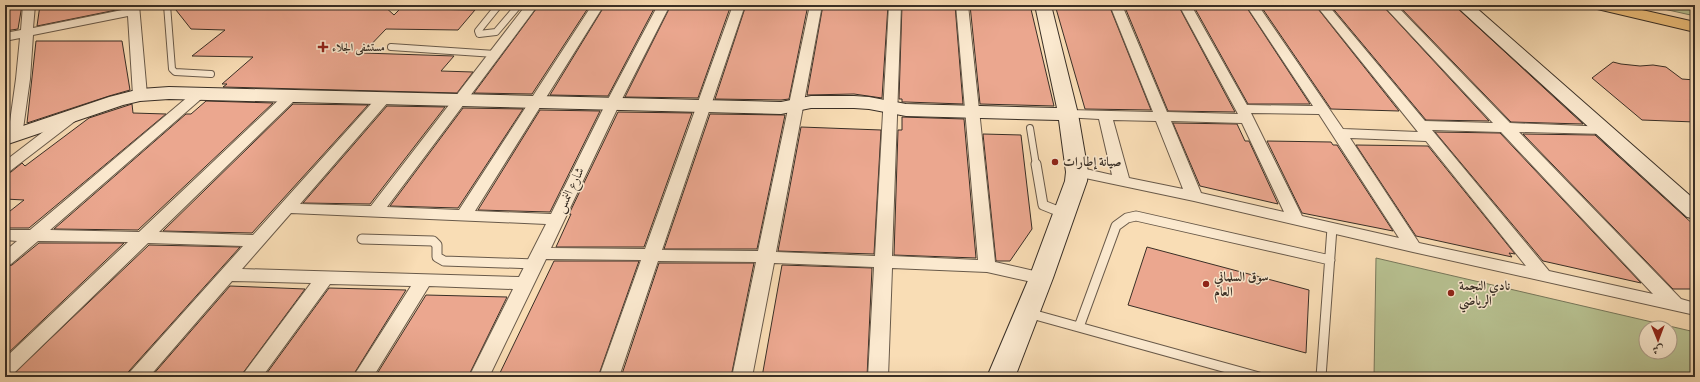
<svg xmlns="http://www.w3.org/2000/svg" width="1700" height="382" viewBox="0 0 1700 382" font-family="'IM FELL Double Pica',Amiri,serif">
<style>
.green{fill:#b8c292;stroke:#78785c;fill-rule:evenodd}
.building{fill:#eba78f;stroke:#392f26}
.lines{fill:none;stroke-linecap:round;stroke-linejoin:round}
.lane-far1-casing{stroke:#695a4a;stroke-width:8}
.lane-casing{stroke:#695a4a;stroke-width:11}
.street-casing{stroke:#695a4a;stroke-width:2}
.secondary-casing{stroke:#392f26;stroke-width:2}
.highway-casing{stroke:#392f26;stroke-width:2}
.lane-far1{stroke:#fbe9cf;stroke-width:6}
.lane{stroke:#fbe9cf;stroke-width:9}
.street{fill:#fbe9cf;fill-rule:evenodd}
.secondary{fill:#fbe9cf;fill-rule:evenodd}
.highway{fill:#ecbe7a;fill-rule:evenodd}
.poi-dot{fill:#8f2418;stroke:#fbe9cf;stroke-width:1.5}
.labels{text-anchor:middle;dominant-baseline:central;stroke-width:3;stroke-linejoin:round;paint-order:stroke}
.far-poi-label{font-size:11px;font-weight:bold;fill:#392f26;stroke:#fbe9cf;text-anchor:start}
.poi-label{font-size:13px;font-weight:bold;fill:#392f26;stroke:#fbe9cf;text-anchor:start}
.street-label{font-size:13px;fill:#392f26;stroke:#fbe9cf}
</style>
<rect width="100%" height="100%" fill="#f9ddb5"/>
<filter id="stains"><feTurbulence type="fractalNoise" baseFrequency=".005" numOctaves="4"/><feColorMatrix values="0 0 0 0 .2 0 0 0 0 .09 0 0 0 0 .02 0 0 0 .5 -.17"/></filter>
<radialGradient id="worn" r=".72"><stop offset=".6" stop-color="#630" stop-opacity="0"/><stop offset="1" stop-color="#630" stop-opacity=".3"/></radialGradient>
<path class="green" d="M1646,5H1695V16Z
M1376,258L1695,332V377H1374ZM1646,328H1670V352H1646Z"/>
<path class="building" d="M5,5H22L18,29L5,31Z
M40,5H126V8L37,26Z
M172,5H383L394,15L404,5H428L424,9L475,10L458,30L386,29L363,53L454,56L441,71L473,72L457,93L223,87L227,84H222L253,57L192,56L225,30L191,29Z
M539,5H590L532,94L474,93Z
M605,5H656L608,96L550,95Z
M671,5H731L698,98L625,97Z
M746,5H808L789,99L781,100L715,99Z
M823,5H888L882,98L854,94L807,95Z
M902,5H955L963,104L906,102H902V99H899Z
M970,5H1030L1054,106L980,104Z
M1055,5H1109L1151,110L1085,109Z
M1124,5H1178L1235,112L1168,111Z
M1193,5H1245L1310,104H1248Z
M1260,5H1315L1399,111L1331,109Z
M1330,5H1382L1489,121L1426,120Z
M1398,5H1454L1583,124L1511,122Z
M36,41H122L130,90L109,96L27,123Z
M1613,62L1621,64L1640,66L1653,65L1666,67L1682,79L1695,80V122L1642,120L1592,78Z
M206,101L273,103L138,230L54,229L186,114H191Z
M132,104L133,113L166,114L29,228H5V215L24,200L5,199V174L11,172L22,163L25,166L89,118Z
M293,104L368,105L252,233L163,231Z
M387,106L445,107L370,204L303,203Z
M463,108L523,109L458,208L390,206Z
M540,110L600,111L550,212L478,210Z
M618,112L692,113L644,247H556L571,214H569Z
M710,114L785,115L757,249H664Z
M902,117L964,119L976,258L894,255L898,130H902Z
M1173,123L1237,124L1245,141H1249L1278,204L1200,186Z
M801,127L881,130L874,254L778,251Z
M1435,132L1500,133L1641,283L1543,261Z
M983,134L1021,135L1032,229L1010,261H996Z
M1523,134L1595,135L1695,226V289H1673Z
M1267,141L1331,142L1333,145H1337L1393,231L1302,213Z
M1356,145L1428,146L1515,254L1509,253L1512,257L1416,236Z
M39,243H124L5,356V267L12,265Z
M149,245L240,247L129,371L126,377H10Z
M1147,247L1309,290L1306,353L1128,305Z
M554,261H639L598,377H498Z
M659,263H754L731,377H621Z
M782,265L872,268L867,377H762Z
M230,286L305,289L240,377H151Z
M329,288L406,290L352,377H264Z
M426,295L507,297L468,377H375Z"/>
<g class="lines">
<defs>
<path id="lane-far1" d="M167,5L172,69L175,72L211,74
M499,5L478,31L479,34L496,32L519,5
M391,47L495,54
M1030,128L1036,165"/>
<path id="lane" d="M1036,164L1043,205L1063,213
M362,239L433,241L437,245V257L444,261L535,264
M1028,313L1259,377
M1079,327L1116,226L1127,218L1136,216L1330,260
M1321,377L1332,228"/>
<path id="street" d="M23,5H35L33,28L127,9V5H139L147,95L145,98L140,99L135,98L133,95L128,16L33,35L30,79L22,136L20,139L15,140L10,139L8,136L16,79L20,38L5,41V33L21,30Z
M526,5H538L387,207L459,210L592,5H604L475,211L551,214L606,103L658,5H670L620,103L551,248L645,249L733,5H745L662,250L758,251L810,5H822L776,252L875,256L889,5H901L892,256L978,260L956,5H968L995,262L1047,274L1050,278L1047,282L1041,284L987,272L892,268L888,377H868L874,267L774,263L752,377H732L756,262L658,261L619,377H599L641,260L546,259L489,377H469L513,289L429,286L373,377H353L411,286L330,284L262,377H241L311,283L232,281L149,377H127L130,372L243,246L148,243L12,375L5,377V358L128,242L38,241L11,264L5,266V251L17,241L5,240V230H30L196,90L201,89L206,90L208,93L50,230L139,232L286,93L291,92L296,93L298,96L296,99L159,232L253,235L379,95L384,94L389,95L391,98L389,101L300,204L371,206ZM291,213L546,224L519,277L242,269Z
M1110,5H1122L1167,112L1238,114L1179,5H1191L1247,105L1313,106L1246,5H1258L1343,129L1418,132L1316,5H1328L1425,121L1493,123L1383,5H1396L1510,123L1610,127L1612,130L1610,133L1605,134L1519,132L1681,299L1695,303V315L1413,252L1194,201L1071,175L1069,172L1071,169L1077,167L1112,175L1099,119L1063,117L1061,114L1063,111L1068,110L1153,112ZM1251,113L1319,114L1399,238L1302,216ZM1113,120L1156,121L1183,189L1129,178ZM1171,121L1242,123L1284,212L1201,193ZM1432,130L1501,132L1653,294L1549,271ZM1350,138L1426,141L1526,266L1419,243Z
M74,111L79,112L81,115L79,118L10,171L5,173V161L69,112Z"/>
<path id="secondary" d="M1035,5H1051L1078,114L1088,172L1087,181L1053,278L1015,377H987L1029,278L1065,181L1066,172L1059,120L906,116L869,109L854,108H811L781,114L169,99L140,101L123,105L5,145V132L109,97L140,89L169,87L781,102L811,96H854L869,97L906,104L1057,108Z
M1455,5H1473L1695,200V219L1687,217Z"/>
<path id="highway" d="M1591,5H1620L1695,22V32L1593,8Z"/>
</defs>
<use href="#lane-far1" class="lane-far1-casing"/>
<use href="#lane" class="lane-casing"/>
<use href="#street" class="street-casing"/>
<use href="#secondary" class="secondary-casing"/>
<use href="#highway" class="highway-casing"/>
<use href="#lane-far1" class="lane-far1"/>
<use href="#lane" class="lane"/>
<use href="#street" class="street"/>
<use href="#secondary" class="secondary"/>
<use href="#highway" class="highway"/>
</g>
<g class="poi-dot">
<path d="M321 41h4v4h4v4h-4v4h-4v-4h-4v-4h4z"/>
<circle cx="1055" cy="162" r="4"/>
<circle cx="1206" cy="284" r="4"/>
<circle cx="1451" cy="293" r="4"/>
</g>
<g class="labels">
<g class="far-poi-label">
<text x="332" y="47">مستشفى الجلاء</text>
</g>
<g class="poi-label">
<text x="1063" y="162">صيانة إطارات</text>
<text x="1214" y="277">سوق السلماني<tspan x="1214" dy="15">العام</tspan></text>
<text x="1459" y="286">نادي النجمة<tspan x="1459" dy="15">الرياضي</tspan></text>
</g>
<g class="street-label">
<text transform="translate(570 190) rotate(-64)">شارع النمس</text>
</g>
</g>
<rect width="1700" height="382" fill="none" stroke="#f9ddb5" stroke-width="20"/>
<rect x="6" y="6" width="1688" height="370" fill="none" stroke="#392f26" stroke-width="2"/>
<rect x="10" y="10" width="1680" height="362" fill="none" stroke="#392f26"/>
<g transform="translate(1658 340) rotate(179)"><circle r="19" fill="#fbe9cf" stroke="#ad9f8b"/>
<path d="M0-3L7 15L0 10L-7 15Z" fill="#8f2418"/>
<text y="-6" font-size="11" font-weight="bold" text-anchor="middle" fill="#392f26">ش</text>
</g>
<rect width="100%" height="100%" filter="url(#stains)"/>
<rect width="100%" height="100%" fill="url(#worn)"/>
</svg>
